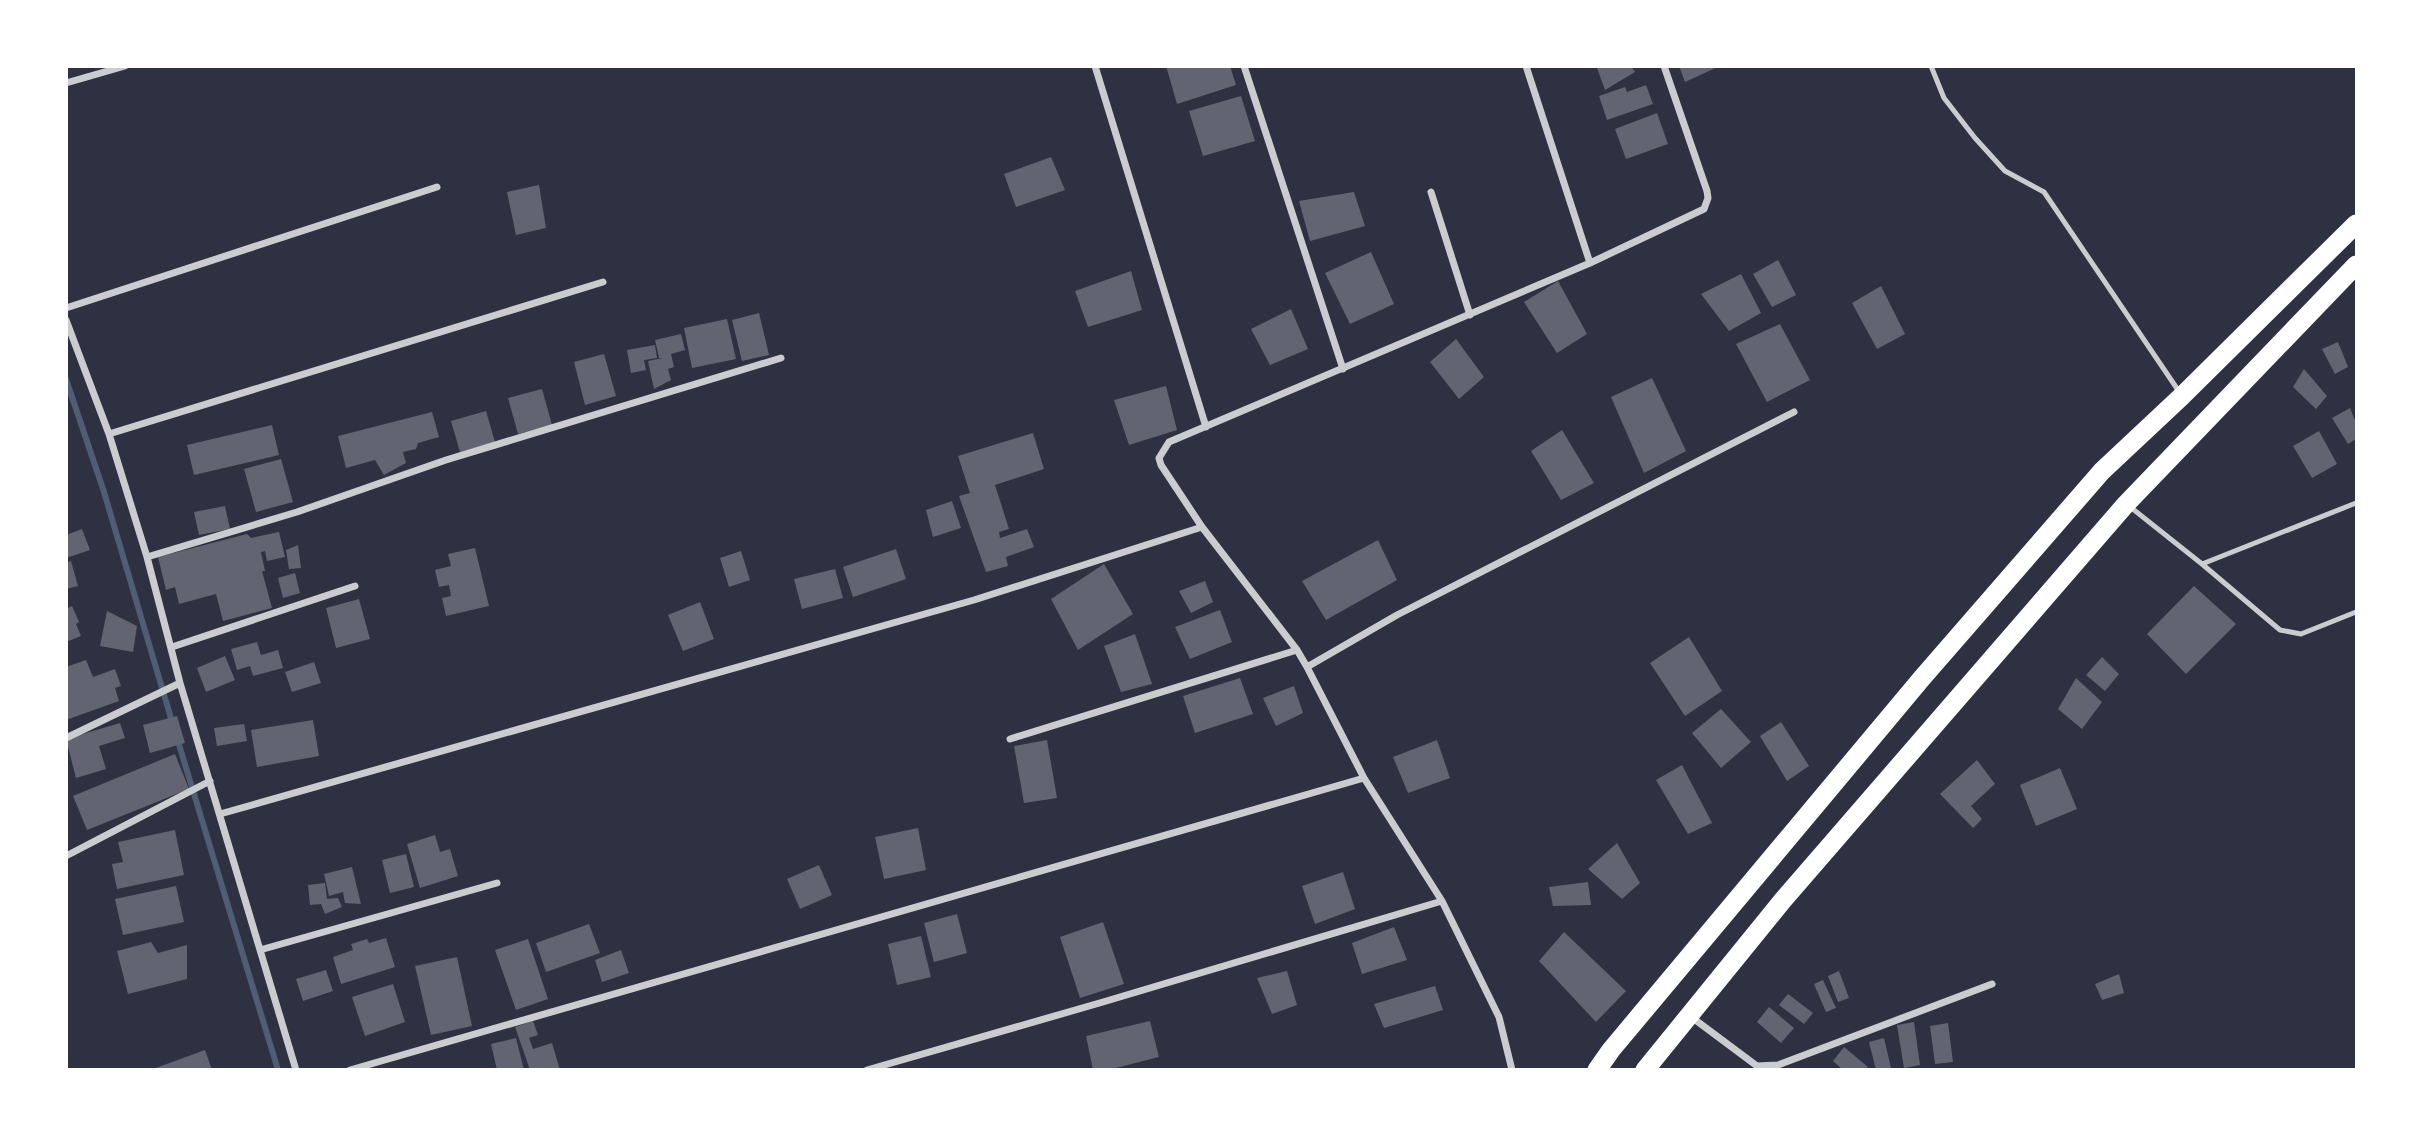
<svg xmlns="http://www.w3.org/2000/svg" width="2423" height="1136" viewBox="0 0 2423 1136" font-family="'Archivo Narrow',sans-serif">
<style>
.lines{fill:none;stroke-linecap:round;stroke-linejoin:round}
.stream{stroke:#4f5d75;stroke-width:6}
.building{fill:#626471}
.service{stroke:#caccd0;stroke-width:5}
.minor{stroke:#caccd0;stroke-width:7}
.trunk{stroke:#fff;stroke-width:19}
</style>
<rect width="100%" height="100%" fill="#2d3142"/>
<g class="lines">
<path class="stream" d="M66,379L104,492L173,725
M177,738L278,1070"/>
</g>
<path class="building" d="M1166,66H1230L1236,85L1177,104Z
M1600,66H1631L1635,72L1605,90L1597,68Z
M1679,66H1720L1685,82Z
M1646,85L1653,104L1607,120L1599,96L1625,87L1627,92Z
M1241,96L1255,141L1203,156L1189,111Z
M1657,113L1668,144L1626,159L1615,129Z
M1051,157L1065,190L1016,207L1004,174Z
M539,185L546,228L516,235L507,192Z
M1354,192L1365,226L1310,241L1299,201Z
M1371,252L1394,304L1350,324L1325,273Z
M1778,260L1796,295L1772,307L1753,274Z
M1131,271L1142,310L1088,327L1075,291Z
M1741,274L1761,313L1729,331L1701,294Z
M1558,281L1587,334L1557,353L1524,302Z
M1881,286L1905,334L1877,349L1852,303Z
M1291,309L1308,349L1270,365L1251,329Z
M759,313L769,355L742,361L732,320Z
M727,319L736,359L692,368L684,328Z
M1780,324L1810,380L1767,402L1736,344Z
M681,334L685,350L671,354L674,367L668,369L671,380L654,389L648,361L663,358H659L655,340Z
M1456,339L1484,377L1459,399L1430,362Z
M2338,342L2348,367L2335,374L2322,349Z
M655,345L657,358L644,360L646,370L631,373L627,350Z
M604,354L616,396L585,405L574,362Z
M2304,369L2327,396L2316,409L2293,387Z
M1652,378L1686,451L1644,473L1611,397Z
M1166,386L1177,430L1129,445L1114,400Z
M542,389L552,425L518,434L508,398Z
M2350,408L2356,423V439L2348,444L2332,418Z
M486,411L495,442L460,452L451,421Z
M432,412L439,437L418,443L416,449L403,452L406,463L384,475L375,460L346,468L338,436Z
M272,425L279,455L194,475L187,445Z
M1562,430L1594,483L1561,500L1531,451Z
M2319,431L2337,464L2312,478L2293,446Z
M1033,433L1044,469L995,485L1009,529L999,532L1000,538L1027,529L1034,547L1006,557L1008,566L986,572L959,496L970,493L958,456Z
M281,459L293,502L256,512L244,469Z
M952,501L961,528L933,537L926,510Z
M225,506L230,529L199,535L194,512Z
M82,529L90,550L66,558V535Z
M279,532L285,557L267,561L265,551L261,552L265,571H262L272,608L223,621L216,594L179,604L175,587L166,590L158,557L247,534L251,538Z
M1378,540L1397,580L1326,620L1302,581Z
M298,545L301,568L289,569L286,550Z
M475,548L489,606L446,616L442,598L451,596L449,585L439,587L435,570L451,566L448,554Z
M896,549L906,579L853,597L843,567Z
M741,551L750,580L729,587L720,558Z
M71,561L78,586L66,589V563Z
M1104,564L1133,614L1078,650L1051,599Z
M835,569L843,598L802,609L794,579Z
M295,573L300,593L283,598L278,578Z
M1205,581L1213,602L1191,613L1179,591Z
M2194,586L2236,624L2186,674L2147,634Z
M359,599L370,639L336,648L326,608Z
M700,602L714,639L683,651L668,615Z
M72,606L79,622L76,624L81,636L66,642V609Z
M1220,610L1232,642L1190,659L1175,627Z
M107,611L137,626L133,652L100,646Z
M1135,634L1152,684L1121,692L1104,646Z
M1689,637L1722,691L1685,716L1650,663Z
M257,642L261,655L278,650L283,668L253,676L250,666L237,670L231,649Z
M225,656L235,680L206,692L197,668Z
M2102,657L2119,674L2105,691L2086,675Z
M86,660L93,677L115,669L121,686L115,688L119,701L66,720V667Z
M314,662L321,683L292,692L285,672Z
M1240,678L1253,714L1195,733L1183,696Z
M2076,678L2102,702L2082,729L2058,709Z
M1294,686L1303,713L1276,726L1263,698Z
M1721,709L1751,742L1721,768L1692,733Z
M177,716L185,743L150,753L143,725Z
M313,720L319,756L257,767L251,730Z
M1781,722L1809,766L1787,781L1760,736Z
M120,723L125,738L99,746L106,769L76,778L66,739Z
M244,724L247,741L217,746L214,728Z
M1047,740L1057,798L1024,803L1014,746Z
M1437,740L1450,778L1408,793L1393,757Z
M175,754L189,789L87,830L73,796Z
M1977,760L1995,784L1971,806L1982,819L1973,828L1940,794Z
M1682,765L1712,823L1688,834L1656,780Z
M2060,768L2077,809L2036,826L2020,785Z
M918,828L926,870L884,879L875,837Z
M175,830L184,875L117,889L112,864L123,862L118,842Z
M435,835L440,852L450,849L458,876L420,888L407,844Z
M1617,843L1640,883L1622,899L1588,869Z
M406,854L414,887L390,893L382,860Z
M819,865L832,895L800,909L787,879Z
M352,867L361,904L345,903L343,892L329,896L324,874Z
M1343,872L1355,909L1315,924L1302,886Z
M1588,882L1591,905L1553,906L1549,887Z
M325,883L327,899L338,898L342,907L325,914L321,904L310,905L308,885Z
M176,886L184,922L123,935L115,899Z
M957,914L967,953L934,962L924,923Z
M1103,922L1124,984L1080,998L1060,937Z
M589,924L600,953L546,972L536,943Z
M1394,927L1407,960L1362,974L1352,943Z
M1564,932L1626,991L1596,1022L1539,961Z
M921,936L931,977L897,985L888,944Z
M386,938L395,967L341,984L333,957L353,950L351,944L367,939L369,943Z
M528,939L548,999L516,1010L495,950Z
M151,942L158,953L187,945V979L128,994L117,951Z
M621,950L629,973L602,982L595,960Z
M457,957L472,1026L431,1035L415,966Z
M326,970L333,991L303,1001L296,979Z
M1287,971L1297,1005L1272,1014L1257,978Z
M1839,971L1849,998L1838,1002L1828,976Z
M2119,974L2124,993L2102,1000L2095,984Z
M1823,980L1836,1008L1826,1012L1814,984Z
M393,984L405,1022L365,1036L352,997Z
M1435,986L1443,1010L1384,1028L1374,1004Z
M1788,994L1813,1013L1804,1024L1779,1005Z
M1769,1007L1794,1028L1781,1043L1757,1022Z
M533,1021L538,1035L529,1038L533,1049L552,1043L560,1070H530L515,1027Z
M1150,1021L1159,1057L1108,1070H1093L1086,1036Z
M1914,1022L1920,1065L1904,1068L1897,1025Z
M1948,1023L1953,1062L1935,1064L1930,1026Z
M516,1038L524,1070H497L491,1044Z
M1884,1038L1891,1068L1876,1070L1869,1042Z
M1844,1047L1868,1067L1865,1070H1843L1833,1061Z
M205,1050L212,1070H153V1069Z"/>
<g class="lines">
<path class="service" d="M1931,66L1944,98L1975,138L2005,171L2044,192L2180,393
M2129,506L2202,564L2280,630L2301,634L2356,612
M2202,564L2356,503"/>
<path class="minor" d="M1095,66L1206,427
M1244,66L1343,369
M1526,66L1590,263
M66,83L125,66
M1431,192L1470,315
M66,308L437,187
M66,320L109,434L147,557L180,683L296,1070
M109,434L603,282
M147,557L297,512L446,460L781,358
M172,647L355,586
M1307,667L1397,615L1794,412
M66,738L180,683
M1010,739L1297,650
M220,814L974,600L1202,527
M66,856L210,781
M260,950L497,883
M1690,1016L1757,1066L1778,1065L1992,984
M350,1070L1364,778
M867,1070L1103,1002L1442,901
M1512,1070L1499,1017L1442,901L1364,778L1307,667L1297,650L1202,527L1161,465L1159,458L1169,442L1590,263L1704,209L1708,198L1707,191L1664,66"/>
<path class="trunk" d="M1597,1070L1611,1050L1922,678L2102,471L2182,396L2356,224
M1645,1070L1783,900L2126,504L2356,265"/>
</g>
<rect width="2423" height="1136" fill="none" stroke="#ffffff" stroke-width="136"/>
</svg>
